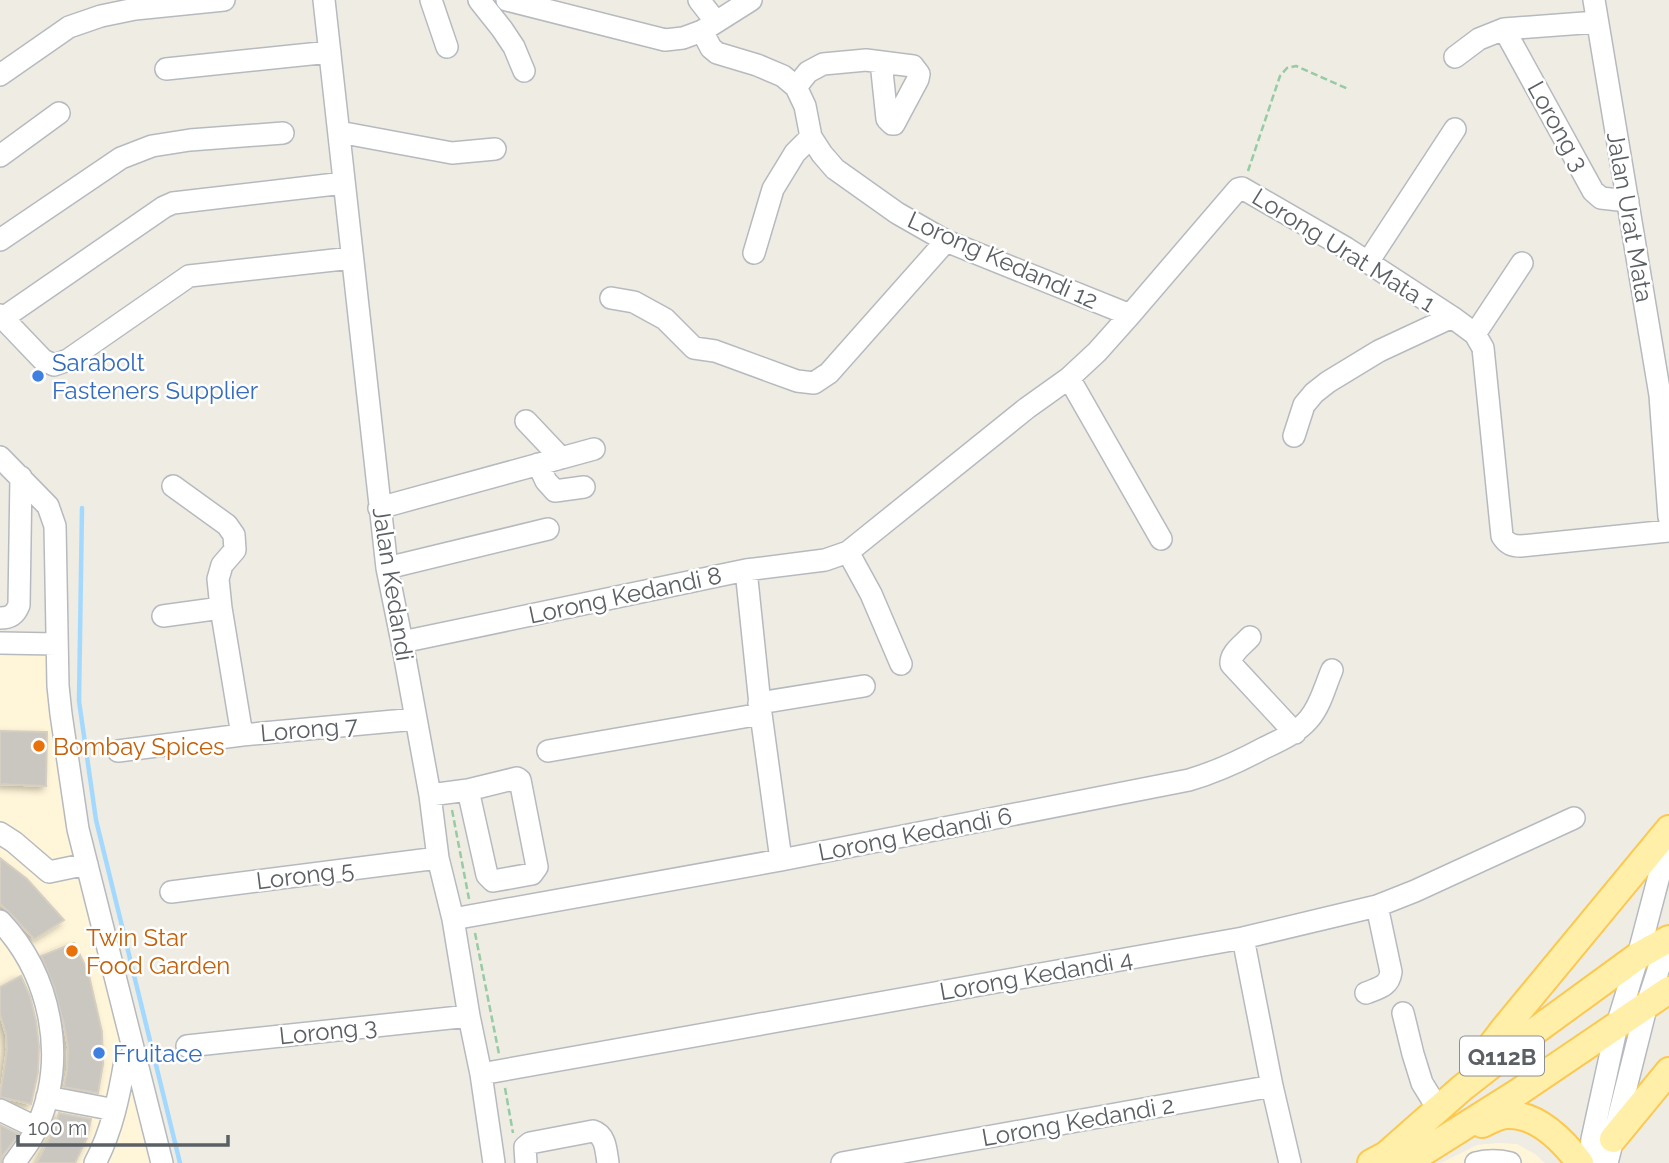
<svg xmlns="http://www.w3.org/2000/svg" width="1669" height="1163" viewBox="0 0 1669 1163" font-family="Raleway,sans-serif">
<style>
.commercial{fill:#fff5d9}
.lines{fill:none;stroke-linecap:round;stroke-linejoin:round}
.stream{stroke:#a4d9ff;stroke-width:4.5}
.building{fill:#cac7c0;stroke:#d5cec1;stroke-width:2;filter:url(#shadow)}
.minor-casing{stroke:#b6babf;stroke-width:24}
.major-casing{stroke:#fcc850;stroke-width:30}
.path{stroke:#96cba4;stroke-width:2.5;stroke-dasharray:7 3.5;stroke-linecap:butt}
.minor{stroke:#fff;stroke-width:21}
.major{stroke:#ffefa9;stroke-width:26}
.shop-dot{fill:#3f7fe0;stroke:#fff;stroke-width:2.5}
.food-dot{fill:#e8710a;stroke:#fff;stroke-width:2.5}
.labels{text-anchor:middle;dominant-baseline:central;stroke-width:5;stroke-linejoin:round;paint-order:stroke}
.shield{fill:#fff;stroke:#8c9093;stroke-width:2}
.shield-label{font-size:23px;font-weight:bold;fill:#5b6065}
.street-label{font-size:24px;fill:#5b6065;stroke:#fff}
.shop-label{font-size:24px;fill:#366cbe;stroke:#fff;text-anchor:start}
.food-label{font-size:24px;fill:#c56008;stroke:#fff;text-anchor:start}
</style>
<defs>
<filter id="shadow"><feDropShadow dx="-3.5" dy="3.5" stdDeviation="3.5" flood-color="#0004"/></filter>
</defs>
<rect width="100%" height="100%" fill="#efece3"/>
<path class="commercial" d="M0,647H68L70,720L85,830L173,1163H0Z
M1498,1143L1517,1144L1535,1154L1545,1163H1441L1477,1145Z"/>
<g class="lines">
<path class="stream" d="M82,508L79,701L96,820L180,1163"/>
</g>
<path class="building" d="M0,731L47,732L46,786L0,784Z
M0,858L27,879L64,920L34,939L10,913L0,904Z
M74,943L88,971L102,1032L103,1064L98,1093L64,1087L67,1071L68,1047L64,1025L54,987L41,956Z
M21,976L30,996L36,1021L39,1046L38,1072L31,1104L0,1097L7,1050L6,1034L0,1014V987Z
M59,1113L91,1119L87,1138L75,1163H37L53,1132Z
M0,1125L19,1134L3,1155L1,1163Z"/>
<g class="lines">
<defs>
<path id="minor" d="M324,0L387,568L402,642L430,795L438,858L453,919L469,1016L481,1074L494,1163
M431,0L447,47
M479,0L502,29L514,47L524,71
M507,0L665,40L683,38L702,31L751,0
M699,0L716,22
M1594,0L1660,395L1669,517
M1504,29L1593,191L1601,198L1628,201
M702,31L711,48L717,53L757,65L783,76L796,87L805,106L811,137L822,154L835,169L897,213L946,241L1130,315
M1455,57L1479,39L1504,29L1597,22
M166,69L330,52
M0,75L69,27L101,16L135,9L224,0
M796,87L808,72L823,64L866,60L913,66L919,74L918,79L894,124H892L887,119L881,62
M339,132L452,153L495,149
M0,156L59,113
M0,240L121,158L152,146L190,140L283,133
M754,253L773,189L795,153L811,137
M1368,262L1455,129
M611,298L634,302L665,319L694,348L715,351L797,381L814,383L829,373L946,241
M0,315L43,360L54,365L68,360L189,276L352,258
M3,318L164,207L173,203L344,183
M1475,334L1522,263
M1069,378L1161,539
M526,421L561,458
M1294,436L1304,405L1314,393L1328,382L1379,351L1452,317
M0,457L48,506L55,526L58,686L61,714L78,829L162,1163
M538,464L546,481L555,491L584,487
M173,486L227,525L234,535L235,550L222,565L218,579L221,608L242,735
M379,508L594,449
M848,552L871,594L901,664
M387,568L548,529
M746,570L761,714
M163,616L221,608
M0,618C10,618 15,615 19,605L21,477
M1250,637C1243,645 1230,653 1231,664L1295,733
M402,642L746,570L825,560L848,552L1027,408L1069,378L1097,352L1130,315L1238,189L1242,188L1346,248L1452,317L1475,334L1483,348L1502,536C1507,544 1512,546 1521,546L1669,531
M0,643L57,644
M759,703L864,686
M118,751L242,735L416,719
M548,751L761,714L781,860
M430,795L468,790L517,778L520,780L537,867L532,874L493,881L487,875L468,790
M0,833L14,842L49,872L87,864
M171,892L438,858
M453,919L781,860L1189,780C1216,772 1240,761 1264,748C1281,740 1297,733 1309,719C1321,705 1325,686 1332,670
M0,921C51,975 68,1058 37,1127C32,1140 22,1152 14,1163
M1243,938L1272,1086L1290,1163
M1366,993C1378,988 1389,987 1391,972L1377,906
M1403,1013L1413,1054L1422,1083L1438,1109
M187,1046L469,1016
M481,1074L1243,938L1377,906L1415,891L1574,818
M47,1097L115,1110
M0,1110L37,1128
M95,1163C112,1131 119,1096 125,1061L136,1058
M526,1163L525,1147L530,1143L593,1131C606,1135 606,1151 608,1163
M842,1163L1272,1086
M1476,1163C1488,1160 1498,1160 1510,1163
M1589,1163L1592,1139L1617,1025L1638,956L1669,838
M1607,1163L1647,1004L1669,937"/>
<path id="major" d="M1478,1063L1503,1030L1669,829
M1482,1124C1491,1120 1499,1115 1508,1115C1538,1114 1564,1142 1580,1163
M1613,1139L1669,1071
M1371,1163L1386,1155L1462,1088L1535,1031L1638,956L1669,939
M1406,1163L1517,1093L1669,990"/>
</defs>
<use href="#minor" class="minor-casing"/>
<use href="#major" class="major-casing"/>
<path class="path" d="M1248,171L1280,76L1287,68L1296,66L1348,89
M452,810L469,899
M475,933L499,1054
M505,1088L513,1133"/>
<use href="#minor" class="minor"/>
<use href="#major" class="major"/>
</g>
<g class="shop-dot">
<circle cx="38" cy="376" r="7"/>
<circle cx="99" cy="1053" r="7"/>
</g>
<g class="food-dot">
<circle cx="39" cy="746" r="7"/>
<circle cx="72" cy="951" r="7"/>
</g>
<g class="labels">
<rect class="shield" x="1460" y="1036.5" width="84" height="39" rx="5"/>
<g class="shield-label">
<text x="1502" y="1056">Q112B</text>
</g>
<g class="street-label">
<text transform="translate(1558 126) rotate(61)">Lorong 3</text>
<text transform="translate(1630 217) rotate(80)">Jalan Urat Mata</text>
<text transform="translate(1344 250) rotate(32)">Lorong Urat Mata 1</text>
<text transform="translate(1003 260) rotate(24)">Lorong Kedandi 12</text>
<text transform="translate(393 584) rotate(81)">Jalan Kedandi</text>
<text transform="translate(625 595) rotate(-12)">Lorong Kedandi 8</text>
<text transform="translate(309 729) rotate(-5)">Lorong 7</text>
<text transform="translate(915 834) rotate(-11)">Lorong Kedandi 6</text>
<text transform="translate(305 875) rotate(-7)">Lorong 5</text>
<text transform="translate(1036 975) rotate(-10)">Lorong Kedandi 4</text>
<text transform="translate(328 1031) rotate(-6)">Lorong 3</text>
<text transform="translate(1078 1121) rotate(-10)">Lorong Kedandi 2</text>
</g>
<g class="shop-label">
<text x="52" y="362">Sarabolt<tspan x="52" dy="28">Fasteners Supplier</tspan></text>
<text x="113" y="1053">Fruitace</text>
</g>
<g class="food-label">
<text x="53" y="746">Bombay Spices</text>
<text x="86" y="937">Twin Star<tspan x="86" dy="28">Food Garden</tspan></text>
</g>
</g>
<path d="M18 1135v10h210v-10" fill="none" stroke="#5b6065" stroke-width="3.5"/>
<text x="28" y="1135" font-size="21" fill="#5b6065" stroke="#ffffff" stroke-width="5" paint-order="stroke">100 m</text>
</svg>
